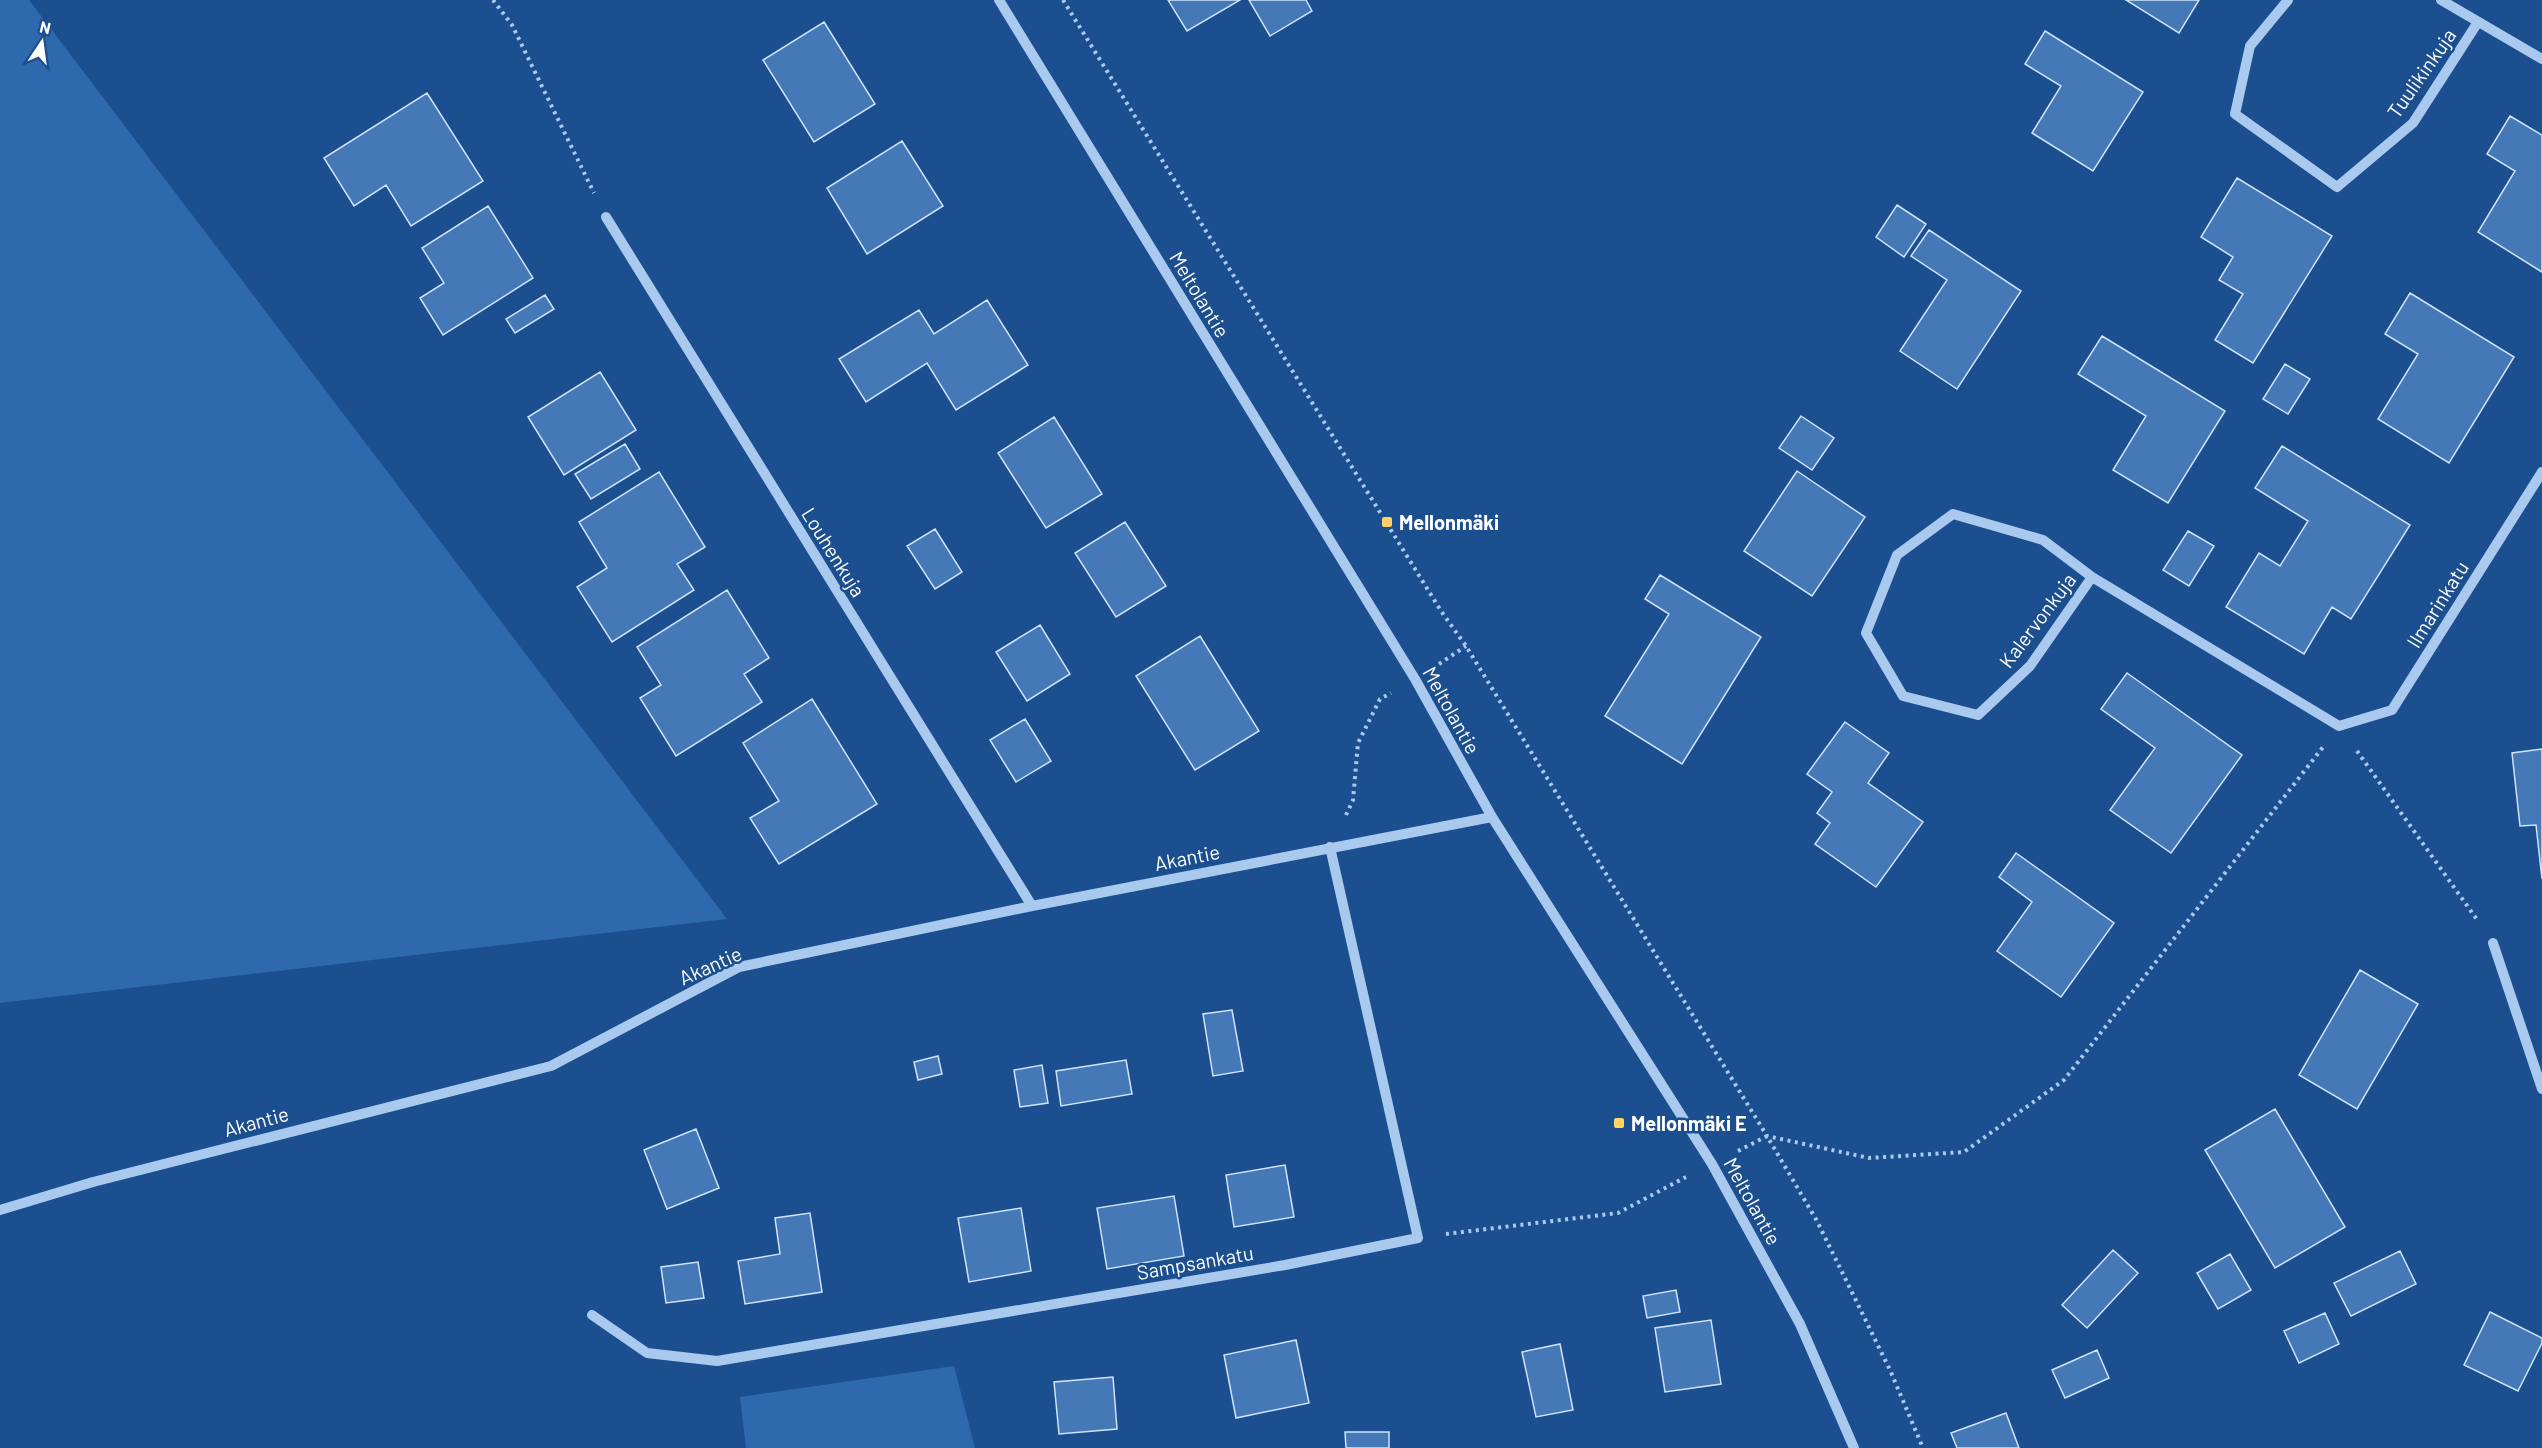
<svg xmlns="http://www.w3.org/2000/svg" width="2542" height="1448" viewBox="0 0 2542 1448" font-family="Barlow,sans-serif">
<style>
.green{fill:#2e69ad}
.building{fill:#4478b7;stroke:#cfe3fa;stroke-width:1.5}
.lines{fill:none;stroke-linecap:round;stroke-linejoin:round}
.path{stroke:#a9c9ee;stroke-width:4;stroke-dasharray:3 4.5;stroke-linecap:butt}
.minor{stroke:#a9c9ee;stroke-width:10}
.poi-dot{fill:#ffd166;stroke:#1b4f8f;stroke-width:2}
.labels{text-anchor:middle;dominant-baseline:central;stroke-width:5;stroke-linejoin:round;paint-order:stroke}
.street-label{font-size:20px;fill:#fff;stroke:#1b4f8f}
.poi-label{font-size:20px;font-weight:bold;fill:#fff;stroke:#1b4f8f;text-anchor:start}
</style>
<rect width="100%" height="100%" fill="#1b4f8f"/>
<path class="green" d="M0,0H29L727,919L0,1003Z
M954,1366L975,1448H746L740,1397Z"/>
<path class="building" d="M1168,0H1240L1187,31Z
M1249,0H1306L1312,11L1270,36Z
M2126,0H2199L2179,33Z
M824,22L875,104L814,142L763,60Z
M2045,31L2143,92L2093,171L2032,133L2061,86L2025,64Z
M427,93L483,181L411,226L386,185L354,206L324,158Z
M2510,116L2542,135V272L2478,232L2515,171L2487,154Z
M902,141L943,206L867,254L827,188Z
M2237,178L2332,236L2253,363L2215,340L2243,294L2219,280L2233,257L2201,237Z
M1897,205L1926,224L1904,257L1876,237Z
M488,206L533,278L443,335L420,298L444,283L422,248Z
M1929,230L2021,291L1957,389L1900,351L1947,280L1911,256Z
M2410,293L2514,357L2449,463L2378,419L2418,354L2385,334Z
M545,295L554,309L515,333L506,319Z
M987,300L1028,365L956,410L927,363L866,402L839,359L919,310L934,334Z
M2102,336L2225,411L2168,503L2113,470L2146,416L2078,374Z
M2285,364L2310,379L2288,414L2263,399Z
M600,372L636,430L564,475L528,417Z
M1801,416L1834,438L1812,470L1779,448Z
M1054,417L1102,494L1046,528L998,453Z
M625,444L640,469L591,499L575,474Z
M2282,446L2410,525L2351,619L2332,607L2304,654L2226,607L2259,553L2280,566L2308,521L2255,488Z
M1797,471L1865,517L1812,596L1744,551Z
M659,472L705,547L677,564L694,590L612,642L577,587L607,568L579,522Z
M1125,522L1166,586L1116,617L1075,553Z
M935,529L962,572L935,589L907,546Z
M2188,531L2214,546L2189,586L2163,570Z
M1660,575L1761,637L1682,764L1605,716L1669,614L1645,599Z
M727,590L769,658L744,674L762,702L676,756L640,698L661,685L637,647Z
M1040,625L1070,674L1027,701L996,652Z
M1200,636L1259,731L1195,770L1136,676Z
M2127,673L2242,755L2171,853L2110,810L2155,748L2101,709Z
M812,699L877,804L779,864L750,818L779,801L743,743Z
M1025,719L1051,761L1016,782L990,740Z
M1845,722L1889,753L1868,783L1923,822L1876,887L1815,844L1830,823L1817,813L1832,792L1807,774Z
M2542,749V879L2536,825L2520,826L2512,753Z
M2016,853L2114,923L2061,997L1997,951L2032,902L1999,877Z
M2360,970L2418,1004L2357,1109L2299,1075Z
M1232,1010L1243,1071L1213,1076L1203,1014Z
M938,1056L942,1074L918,1080L914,1062Z
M1126,1060L1132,1094L1061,1106L1056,1071Z
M1042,1065L1048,1103L1020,1107L1014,1070Z
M2275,1109L2345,1227L2275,1268L2205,1150Z
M696,1129L719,1188L667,1209L644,1150Z
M1285,1165L1294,1217L1234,1227L1226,1175Z
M1174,1196L1184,1256L1107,1269L1097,1208Z
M1021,1208L1031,1271L969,1282L958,1218Z
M810,1213L822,1292L745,1304L738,1261L780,1254L775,1218Z
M2113,1250L2138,1273L2087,1328L2062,1305Z
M2400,1251L2416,1284L2351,1316L2334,1283Z
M2230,1254L2251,1290L2218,1309L2197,1273Z
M698,1262L704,1298L666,1303L661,1267Z
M1676,1290L1680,1312L1647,1318L1643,1296Z
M2490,1312L2542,1338V1343L2518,1391L2464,1365Z
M2325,1313L2339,1344L2299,1363L2284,1331Z
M1711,1320L1721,1384L1665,1392L1655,1328Z
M1296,1340L1309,1403L1236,1418L1224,1355Z
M1560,1344L1573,1410L1536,1417L1522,1352Z
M2097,1350L2109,1378L2065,1398L2052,1370Z
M1113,1377L1117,1429L1059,1434L1054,1382Z
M2006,1413L2019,1448H1957L1951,1433Z
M1345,1432H1389V1448H1346Z"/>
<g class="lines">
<path class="path" d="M493,0L512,25L594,193
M1063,0L1441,611L1466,646L1767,1136L1869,1158L1964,1152L2064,1080L2323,747
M1439,664L1466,646
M2357,751L2478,921
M1346,815L1353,800L1358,743L1380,699L1391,693
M1738,1151L1767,1136L1817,1221L1890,1370L1923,1448
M1446,1234L1618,1213L1686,1177"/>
<path class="minor" d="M999,0L1415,679L1492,817L1712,1164L1800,1324L1854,1448
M2288,0L2250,46L2235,114L2337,187L2413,123L2478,22
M2441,0L2542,59
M606,217L1032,906
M2092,577L2030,666L1978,715L1903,696L1866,633L1897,555L1953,514L2043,540L2092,577L2339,726L2392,710L2542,472
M2493,943L2542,1089
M0,1210L93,1182L551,1066L739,967L1032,906L1492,817
M592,1315L647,1353L717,1361L1285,1265L1418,1238L1330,847"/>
</g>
<g class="poi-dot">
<rect x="1381" y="516" width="12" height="12" rx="3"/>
<rect x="1613" y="1117" width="12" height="12" rx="3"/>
</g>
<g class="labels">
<g class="street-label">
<text transform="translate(2421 73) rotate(-55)">Tuulikinkuja</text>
<text transform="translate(1200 294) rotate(59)">Meltolantie</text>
<text transform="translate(834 552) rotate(58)">Louhenkuja</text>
<text transform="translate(2437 604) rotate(-58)">Ilmarinkatu</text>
<text transform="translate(2037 620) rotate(-53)">Kalervonkuja</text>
<text transform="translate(1452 710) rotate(61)">Meltolantie</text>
<text transform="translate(1187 857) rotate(-11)">Akantie</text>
<text transform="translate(710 965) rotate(-24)">Akantie</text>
<text transform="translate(256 1121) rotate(-15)">Akantie</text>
<text transform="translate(1753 1201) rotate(61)">Meltolantie</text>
<text transform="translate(1195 1262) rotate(-10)">Sampsankatu</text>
</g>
<g class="poi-label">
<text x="1399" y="522">Mellonmäki</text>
<text x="1631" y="1123">Mellonmäki E</text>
</g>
</g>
<g transform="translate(42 42) rotate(13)" stroke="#1b4f8f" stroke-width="4.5" paint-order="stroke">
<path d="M0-4.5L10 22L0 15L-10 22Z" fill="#ffffff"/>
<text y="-9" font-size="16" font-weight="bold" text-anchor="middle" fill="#ffffff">N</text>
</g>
</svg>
